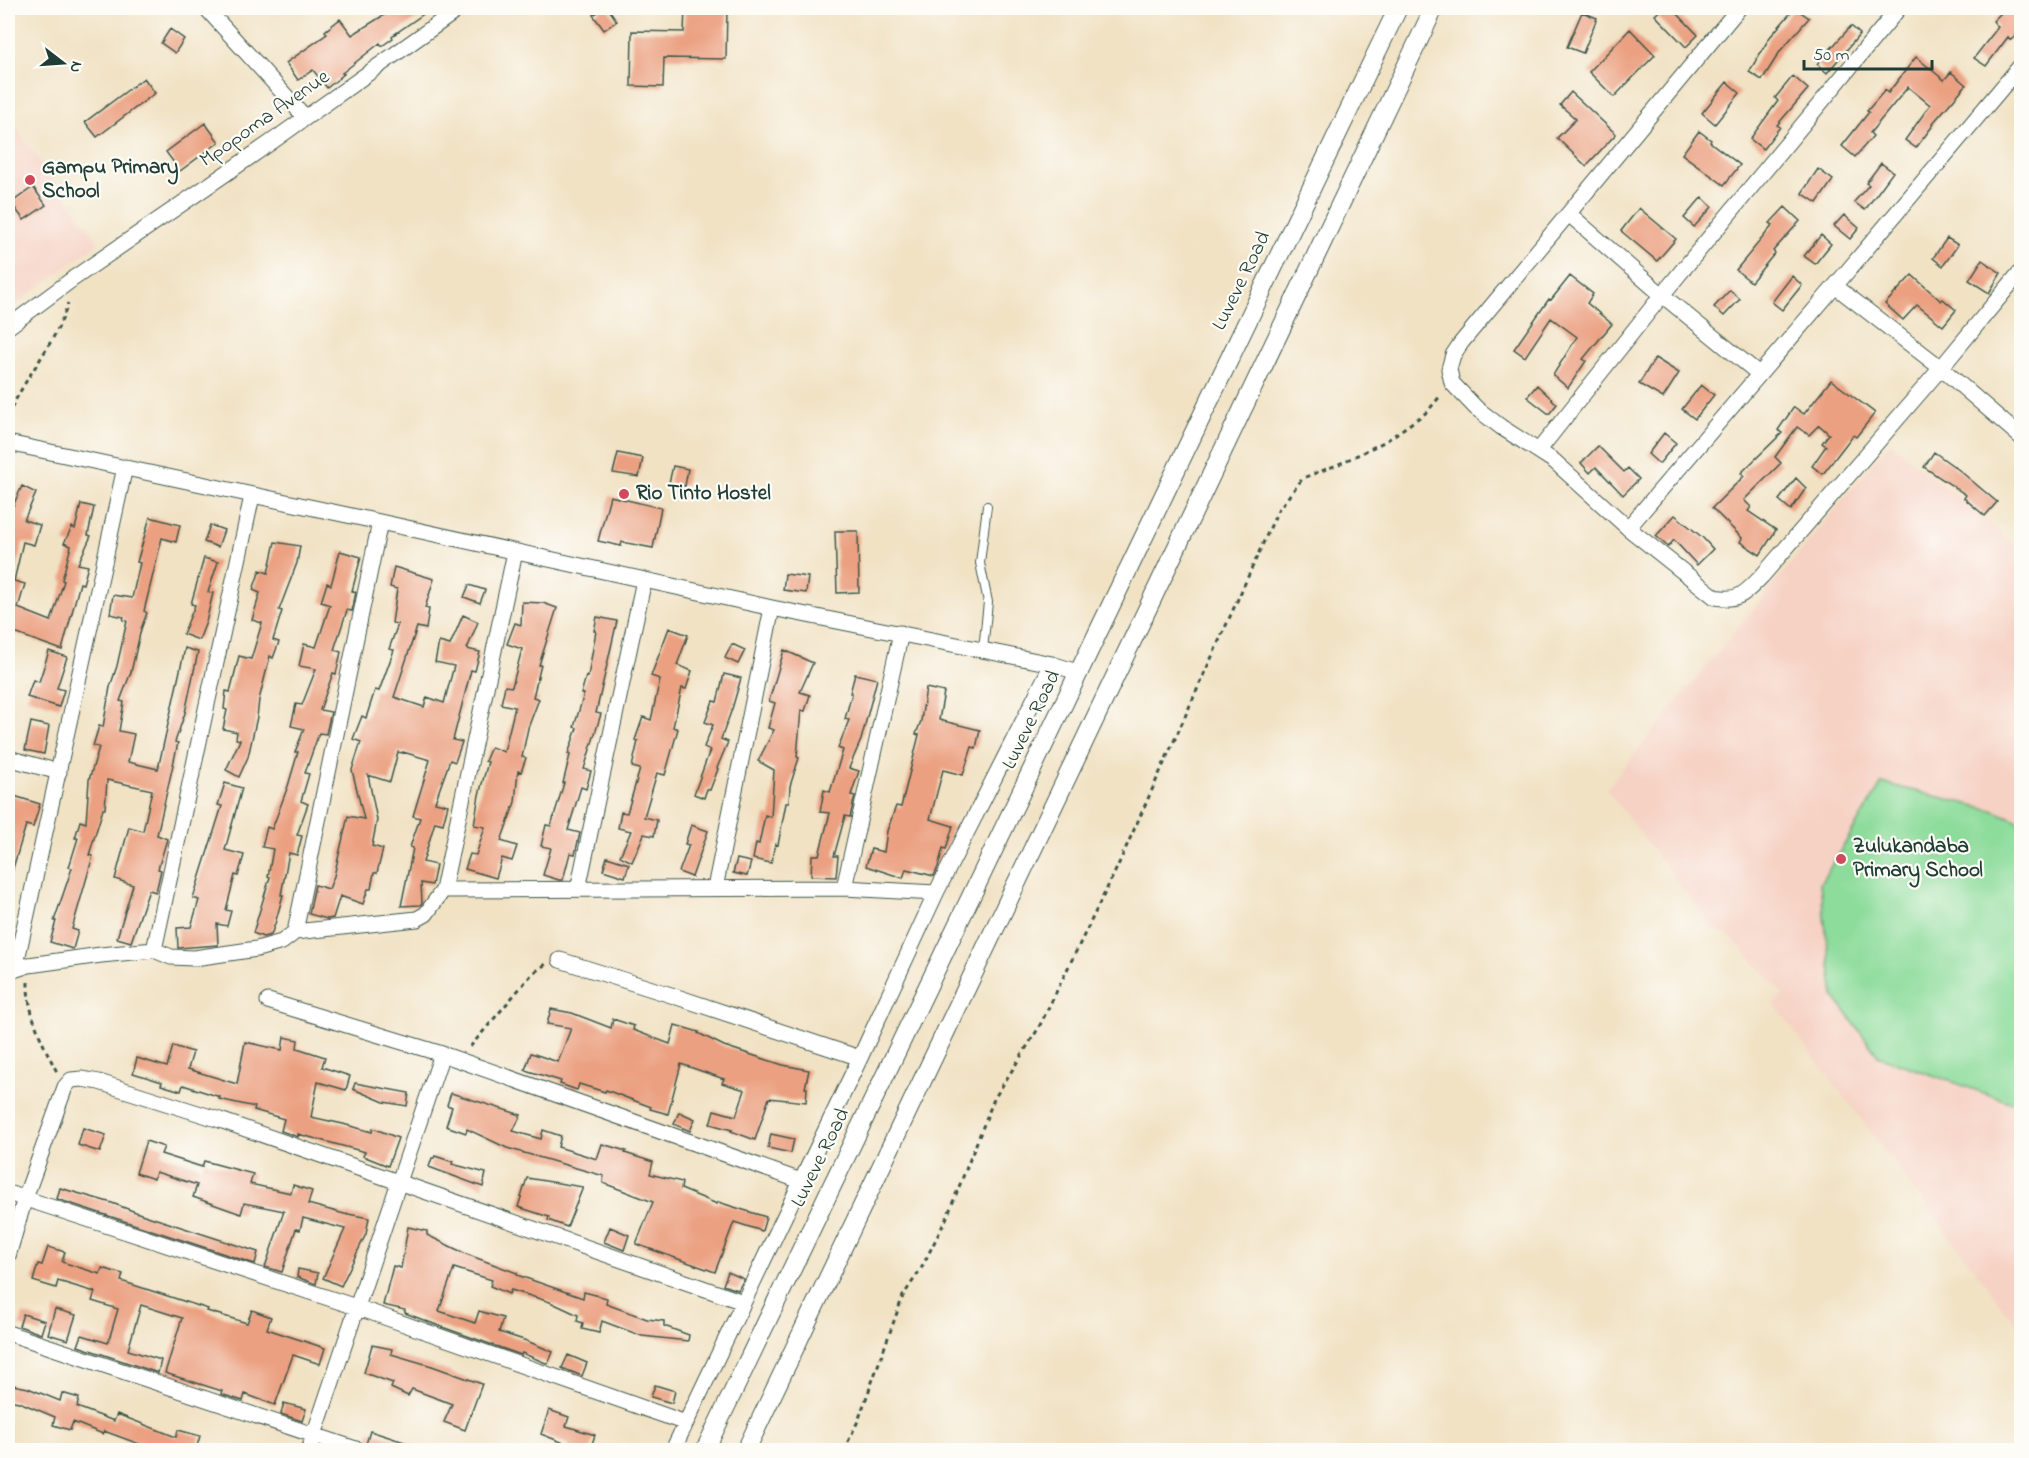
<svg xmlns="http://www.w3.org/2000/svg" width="2029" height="1458" viewBox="0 0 2029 1458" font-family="'Indie Flower',sans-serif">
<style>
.built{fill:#f6d2c4}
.green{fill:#8ddc9b;stroke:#568c68;stroke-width:1.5}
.building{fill:#eba081}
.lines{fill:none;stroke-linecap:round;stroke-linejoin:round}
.service-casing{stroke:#3e564a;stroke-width:10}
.minor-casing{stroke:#3e564a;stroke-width:17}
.tertiary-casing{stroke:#3e564a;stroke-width:20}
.path{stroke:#3e564a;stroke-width:3;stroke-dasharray:4.5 4.5;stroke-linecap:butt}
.service{stroke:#fff;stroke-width:8}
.minor{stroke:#fff;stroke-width:15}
.tertiary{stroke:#fff;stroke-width:18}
.poi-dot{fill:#d1495b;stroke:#fdfcf7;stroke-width:2}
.labels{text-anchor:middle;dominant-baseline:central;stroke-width:4.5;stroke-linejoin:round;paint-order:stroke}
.street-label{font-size:21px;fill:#1f3d34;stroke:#fdfcf7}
.poi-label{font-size:21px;font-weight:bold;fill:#1f3d34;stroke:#fdfcf7;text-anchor:start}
</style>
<rect width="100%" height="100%" fill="#fdfcf7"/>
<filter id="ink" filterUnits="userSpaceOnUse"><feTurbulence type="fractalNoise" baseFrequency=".0167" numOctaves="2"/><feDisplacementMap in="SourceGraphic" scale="12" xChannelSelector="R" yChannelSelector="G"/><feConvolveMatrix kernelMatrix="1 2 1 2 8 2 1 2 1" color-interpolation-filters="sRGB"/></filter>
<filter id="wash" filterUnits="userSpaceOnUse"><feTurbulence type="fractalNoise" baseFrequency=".008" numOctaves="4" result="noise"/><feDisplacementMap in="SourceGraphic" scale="24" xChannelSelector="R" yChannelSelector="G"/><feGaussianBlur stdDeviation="1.35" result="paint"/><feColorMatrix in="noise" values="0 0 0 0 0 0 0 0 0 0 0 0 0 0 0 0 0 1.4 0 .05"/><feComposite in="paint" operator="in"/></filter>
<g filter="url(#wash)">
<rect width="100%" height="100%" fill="#f1e2c4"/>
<path class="built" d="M8,117L99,243L8,310Z
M1890,442L2021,550V1331L1773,1003L1784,995L1731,937L1714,929L1606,789Z"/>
<path class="green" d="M1882,783L1992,810L2021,822V1106L1878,1056L1834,996L1820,884Z"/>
<g id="blocks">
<path class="building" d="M395,8H432L392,36L393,38L382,46L380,43L342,73L344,74L327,88L313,70L298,80L286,63L327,34L325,31L340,19L352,35Z
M604,8H608L617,21L604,30L593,15Z
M685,8H727L726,59L664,58L663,87L631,86L632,31L684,32Z
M1663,8H1672L1698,35L1686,47L1655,15Z
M1795,8L1809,18L1781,50L1762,80L1749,72L1770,37Z
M2006,8H2022V30L2011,40L2008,37L1986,66L1974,58L1998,27L1993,21Z
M1582,12L1597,18L1583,53L1567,47Z
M1851,26L1860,34L1827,73L1817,64Z
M170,29L184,39L175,53L161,43Z
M1630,29L1655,55L1614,97L1589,72Z
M1916,57L1944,80L1951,72L1966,85L1933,123L1934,124L1916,148L1905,140L1930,105L1908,87L1870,133L1873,136L1855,157L1842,146L1869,112L1867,111L1885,90L1888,93Z
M1793,76L1808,89L1777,125L1780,127L1763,149L1750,139L1778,101L1775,98Z
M144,78L155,93L97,137L85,122Z
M1727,82L1740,93L1715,124L1702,113Z
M1571,92L1616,134L1586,166L1557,138L1576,119L1560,105Z
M205,123L219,142L180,171L166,152Z
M1699,131L1711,140L1710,142L1740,165L1724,185L1682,154Z
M1881,163L1893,172L1865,210L1854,202L1869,185L1866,183Z
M1818,169L1833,180L1817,203L1802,193Z
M33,187L46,205L24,220L11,203Z
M1702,197L1712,207L1694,227L1684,218Z
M1785,207L1800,221L1773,251L1775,253L1751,282L1736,270L1773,225L1770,223Z
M1639,208L1676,239L1657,261L1621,231Z
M1844,215L1859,228L1850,239L1834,226Z
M1821,235L1831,244L1815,264L1804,256Z
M1947,238L1958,245L1943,266L1933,258Z
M1982,260L2001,273L1989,293L1969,280Z
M1912,275L1941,301L1943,299L1956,310L1943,326L1917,305L1903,320L1885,304Z
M1570,276L1593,294L1587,303L1612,324L1583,359L1586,361L1568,388L1553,375L1577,337L1551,318L1525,357L1514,349L1549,299L1551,300Z
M1792,276L1802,285L1782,310L1772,302Z
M1730,290L1740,299L1724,316L1714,307Z
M1655,358L1679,373L1663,398L1639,384Z
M1831,380L1875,413L1856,437L1853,435L1823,474L1812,466L1826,446L1822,443L1829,434L1819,425L1809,435L1797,427L1775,457L1781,463L1744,500L1751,507L1748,511L1776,530L1760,555L1740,542L1742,538L1712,508L1744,476L1741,473L1782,433L1778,430L1794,407L1804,414Z
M1537,385L1557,404L1549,414L1527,397Z
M1701,385L1714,395L1695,419L1682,409Z
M1664,433L1676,443L1659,464L1648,454Z
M1598,446L1624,472L1628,468L1639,479L1623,495L1596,467L1590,473L1581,463Z
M1934,452L1959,470L1997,502L1985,516L1964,498L1966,495L1924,467Z
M618,453L643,458L639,477L613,473Z
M673,466L688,469L685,486L669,483Z
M1796,478L1806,488L1791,510L1779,500Z
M22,486L36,493L24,520L40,525L34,545L23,542L14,581L25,584L18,608L51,621L64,581L62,580L71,546L64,543L72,527L75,529L81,504L94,507L88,535L91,536L78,564L88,566L83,584L80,583L62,650L12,632H8V517Z
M610,496L661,508L653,548L622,542L621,546L598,541Z
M1675,515L1703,538L1713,549L1697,565L1674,540L1668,547L1656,536Z
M150,517L180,525L176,542L162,538L144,611L147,613L141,629L131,672L120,701L124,702L119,731L134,734L128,762L158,769L185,648L198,652L185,713L175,742L178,743L157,835L167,839L158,869L161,870L156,892L149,890L131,942L117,938L133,885L115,879L129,827L143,831L152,790L107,780L105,809H103L89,855L93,856L72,929L78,931L73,949L50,942L56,921H54L72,868L69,867L78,838H75L80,821L86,823L89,780L99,747L93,746L99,726L103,727L110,687L117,666L127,621L123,620L124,617L110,614L113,595L132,598L140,563L137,562Z
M210,525L224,530L218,547L204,542Z
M835,531H858L859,592L837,593Z
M275,542L300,546L297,563L279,610L282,611L273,640L279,642L273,658L270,656L259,700L257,717L248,757L239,777L226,770L240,740L236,739L237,732L223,729L227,710L224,709L226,691L230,692L239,656L251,659L262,623L252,620L260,593L253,590L260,570L268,573Z
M340,551L361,557L352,591L356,592L352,611L347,610L334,650L341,652L336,674L333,673L320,710L331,712L326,734L319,733L305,773L309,774L301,801L308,804L297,835L302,836L297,855L289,853L281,895H283L275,924L271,935L263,937L253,933L270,877H268L273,849L262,847L267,827L272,829L288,786L298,752H295L304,729L291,726L296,704L302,705L316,669L299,666L304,644L316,647L330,605L321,602L327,583L331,585Z
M204,558L218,562L208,592L213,593L206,622L199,640L183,634L195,605L191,604Z
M394,567L434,579L425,608L429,609L426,629L417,627L394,697L424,707L427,697L444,703L454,666L435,662L439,642L450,645L463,615L478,622L467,649L480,652L475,671L471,670L453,740L462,742L455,762L450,760L435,802L448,805L443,824L435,822L423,862L436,865L432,885L421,883L422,903L420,905L401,906L413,848L410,847L420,818L413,816L430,760L403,752V753L398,752L390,782L368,775L377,820L372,846L383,849L377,873H374L371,889H368L363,904L340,896L333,918L327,919L309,914L315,885L329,889L334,876L348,816L364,819L352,770L361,742L353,739L362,716L366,718L375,690L379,691L394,650L389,649L398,624L392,623L397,589L390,587Z
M785,574L808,577L806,593L783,590Z
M469,585L485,590L480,603L464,597Z
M522,602L543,603L557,608L539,665H541L533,697L539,699L528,728L522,757L526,758L521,772L518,771L515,802L501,841L517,846L512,861L502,858L496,878L465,869L470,854L476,855L485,827L474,825L479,795L488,762L485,761L491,747L504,752L515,707L501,704L505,686L512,687L522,649L507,644L515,623L521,625Z
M597,617L617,621L596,713L601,714L584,769L591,771L586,789L581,787L568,830L580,833L575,854L570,853L563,880H559L543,875L551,848L541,846L546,825L551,826L564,783H563L570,755L568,754L577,728L574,727L584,694H581L586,676L588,677L596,631H594Z
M669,628L688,635L677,665L692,671L686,689L682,688L673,727L678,729L665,775L657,773L644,817L657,820L654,836L644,834L632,862L620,856L631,831L618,828L621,812L627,813L640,769L632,767L638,741L635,740L643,717L651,720L660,679L651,676Z
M732,644L745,650L738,664L725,658Z
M784,650L813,663L800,692L810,695L805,711L801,710L797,757L799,758L790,786L789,803H786L778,845L775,844L771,863L753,859L756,843L759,844L765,815L771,817L774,770L758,761L774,730L768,728L775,703L769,701Z
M49,651L67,657L57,688L64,690L59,707L27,697L33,680L39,682Z
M724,674L741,678L732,709L721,739L728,742L717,768L718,769L710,790L707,789L704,798L694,794L710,750L704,747L713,725L705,722L713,701L717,702Z
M855,674L877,679L861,740L849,768L859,771L851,795L855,796L850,817L845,816L834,856H838L836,877L811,876L812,855H819L830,813L820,812L824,790L830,792L843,750L838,748L849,720L845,719L852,693H850Z
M926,688L944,692L939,720L980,730L976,748L972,747L963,775L943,770L930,819L953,826L946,849L943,848L938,867L934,876L906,869L903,878L866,866L871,849L884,852L887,831L896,806L901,807L919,735L916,734L921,721Z
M31,722L49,726L44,754L25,750Z
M225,783L242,788L225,850L244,855L238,876L235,875L226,910L231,911L227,926L217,924L218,945L178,948L177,928L191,927L199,900L193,898L222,806L218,805Z
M8,794L40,804L33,827L26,825L11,875H8Z
M691,825L708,831L692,877L679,872L689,845L685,844Z
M607,857L629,864L625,877L603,870Z
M737,859L751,862L747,876L733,873Z
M551,1009L572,1013L611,1028L613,1019L634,1026L633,1030L670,1044L675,1025L699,1032L698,1033L724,1046L783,1065L809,1070L805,1088H807L806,1102L769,1098L755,1140L731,1131L732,1130L710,1124L714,1110L736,1116L745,1090L722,1083L724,1079L681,1064L668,1114L650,1109L651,1107L606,1090L605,1092L579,1084L577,1090L560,1084L561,1081L525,1070L531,1053L558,1062L571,1028L547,1024Z
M284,1037L298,1040L297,1048L325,1057L322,1067L350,1076L346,1090L318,1082L311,1117L343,1124L372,1132L373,1128L398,1138L388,1166L363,1156L365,1152L298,1134V1137L281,1131L284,1119L254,1110L255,1107L219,1099L220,1097L183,1085L181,1091L161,1085L162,1082L133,1073L137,1058L167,1067L173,1046L193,1052L188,1069L237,1084L245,1042L282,1050Z
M355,1083L409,1093L407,1106L384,1102L353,1089Z
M451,1093L521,1115L513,1131L541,1139L543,1130L561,1136L558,1147L597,1159L602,1144L626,1151L625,1153L653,1162L650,1174L682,1182L681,1189L717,1204L718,1202L766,1217L762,1231L734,1222L715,1272L636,1244L653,1202L603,1183L604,1176L507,1148L467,1129L466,1133L446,1126L452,1107L447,1105Z
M679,1112L695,1119L690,1131L674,1124Z
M83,1128L106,1135L100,1152L78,1145Z
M771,1134L794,1139L791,1153L768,1148Z
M146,1141L164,1147L161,1154L202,1167L204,1161L253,1174L250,1184L291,1193L293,1185L312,1191L308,1204L348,1215V1214L369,1218L366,1234L341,1286L323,1278L345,1229L303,1218L300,1230L296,1229L282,1272L265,1267L284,1211L244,1203L241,1214L193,1197L197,1185L156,1172L154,1179L136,1173Z
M435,1156L453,1162L452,1164L486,1173L483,1187L429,1167L432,1158H434Z
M527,1178L583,1187L567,1227L548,1220L549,1217L518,1207Z
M60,1188L112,1203L141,1214L258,1252L255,1264L57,1199Z
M408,1227L427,1231V1235L466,1254L517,1273V1275L583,1298L584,1292L607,1298L606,1304L647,1319L664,1321V1326L689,1335L688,1341L642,1336L602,1321L599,1333L582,1329L583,1323L577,1321L578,1315L550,1302L511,1290L509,1294L490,1286L492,1280L454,1268L439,1311L475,1323L479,1311L503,1318L499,1332L527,1341L553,1352L548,1364L522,1353L521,1355L442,1327L405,1313V1310L383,1305L393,1266L401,1268Z
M610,1227L629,1235L624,1250L604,1242Z
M48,1247L65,1252L62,1262L100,1274L102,1268L123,1274L121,1281L208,1309L207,1311L247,1323L252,1310L271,1317L267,1329L325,1348L320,1364L293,1355L275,1405L245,1394L243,1401L221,1394L222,1391L165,1373L182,1318L141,1305L128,1350L161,1360L158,1373L78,1346L82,1335L108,1343L118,1309L92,1301L95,1292L58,1281L56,1288L33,1281L38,1264L42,1265Z
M298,1269L318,1273L316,1284L297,1277Z
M728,1272L744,1279L738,1290L723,1285Z
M55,1309L76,1315L68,1340L48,1334Z
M23,1314L45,1321L41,1334L19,1326Z
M372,1345L392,1349L391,1354L432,1366L482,1384L465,1430L444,1422L452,1404L412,1389L408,1396L391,1388L393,1383L364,1373Z
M568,1355L587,1363L582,1376L562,1368Z
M8,1384L28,1388L60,1401L62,1393L79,1398L77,1407L114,1421L117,1414L176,1437L178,1430L200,1436L197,1446L207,1450H150L141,1446L142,1445L104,1431L103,1434L73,1422L70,1430L53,1425L55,1417L19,1402L8,1400Z
M655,1385L675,1391L672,1403L651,1397Z
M284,1403L306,1409L302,1421L281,1414Z
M549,1410L569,1417L566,1426L595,1435L590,1450H567L569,1445L541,1434Z
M370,1431L417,1446V1450H375L369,1448L366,1444Z"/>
</g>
</g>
<g filter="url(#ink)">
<use href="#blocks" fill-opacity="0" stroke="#3e564a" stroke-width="1.5"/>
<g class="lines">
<defs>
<path id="service" d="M983,650L988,602L980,563L987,506"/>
<path id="minor" d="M206,8L304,116
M1739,8L1461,343L1453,355L1449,369L1452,383L1476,408L1501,427L1554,461L1628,528L1715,597C1740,602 1746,592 1762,576L1941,368L2022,270
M1569,214L1662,295L1759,374
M1835,286L1941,368L2022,438
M8,327L74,278L270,143L460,8
M8,443L380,522L772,608L1052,664L1080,673
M1539,450L1662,295L1899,8
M1628,528L1835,286L2022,64
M8,758L59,772
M715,888L772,608
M844,888L901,633
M578,889L644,580
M443,890L515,552
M295,932L380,522
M154,950L252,496
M560,960L671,995L860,1058
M15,969L125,467
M8,972L29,965L101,955L154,950L171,957L194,958L257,949L282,942L295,932L417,919L426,914L443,890L844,888L936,893
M268,1001L442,1054L801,1181
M8,1193L356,1307L686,1423
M8,1256L25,1198L65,1087L71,1080L82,1079L99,1082L220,1120L743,1302
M8,1333L359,1450
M309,1450L442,1054
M673,1450L860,1058L936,893L1052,664"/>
<path id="tertiary" d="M705,1450L1398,8
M746,1450L1434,8"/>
</defs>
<use href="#service" class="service-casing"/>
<use href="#minor" class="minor-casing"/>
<use href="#tertiary" class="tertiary-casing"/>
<path class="path" d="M8,416C24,377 56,344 68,303
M28,982C27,1013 43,1045 57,1072
M470,1047L532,974L546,964
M844,1450L858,1421L903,1296L922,1267L947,1217L994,1099L1038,1029L1115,872L1278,510L1303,478L1337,465L1386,441L1427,412L1441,395"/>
<use href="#service" class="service"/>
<use href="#minor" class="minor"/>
<use href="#tertiary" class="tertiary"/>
</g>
</g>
<g class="poi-dot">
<circle cx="30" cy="180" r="6"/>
<circle cx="624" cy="494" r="6"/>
<circle cx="1841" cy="859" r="6"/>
</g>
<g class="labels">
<g class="street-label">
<text transform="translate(265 119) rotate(-35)">Mpopoma Avenue</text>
<text transform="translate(1242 281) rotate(-64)">Luveve Road</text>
<text transform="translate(1032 720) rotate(-64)">Luveve Road</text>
<text transform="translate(821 1158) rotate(-64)">Luveve Road</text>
</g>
<g class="poi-label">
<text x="42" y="168">Gampu Primary<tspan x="42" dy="24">School</tspan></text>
<text x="636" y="494">Rio Tinto Hostel</text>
<text x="1853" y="847">Zulukandaba<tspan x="1853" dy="24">Primary School</tspan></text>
</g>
</g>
<rect width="2029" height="1458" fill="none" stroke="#fdfcf7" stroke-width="30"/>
<g transform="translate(63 63) rotate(107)" stroke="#fdfcf7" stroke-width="4.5" paint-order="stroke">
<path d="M0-4.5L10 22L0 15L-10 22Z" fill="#1f3d34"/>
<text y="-9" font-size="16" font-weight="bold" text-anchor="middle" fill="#1f3d34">N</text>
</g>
<path d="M1804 60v9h128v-9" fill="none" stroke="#1f3d34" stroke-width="3"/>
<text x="1813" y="60" font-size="18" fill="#1f3d34" stroke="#fdfcf7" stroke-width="4.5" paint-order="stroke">50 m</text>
</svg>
